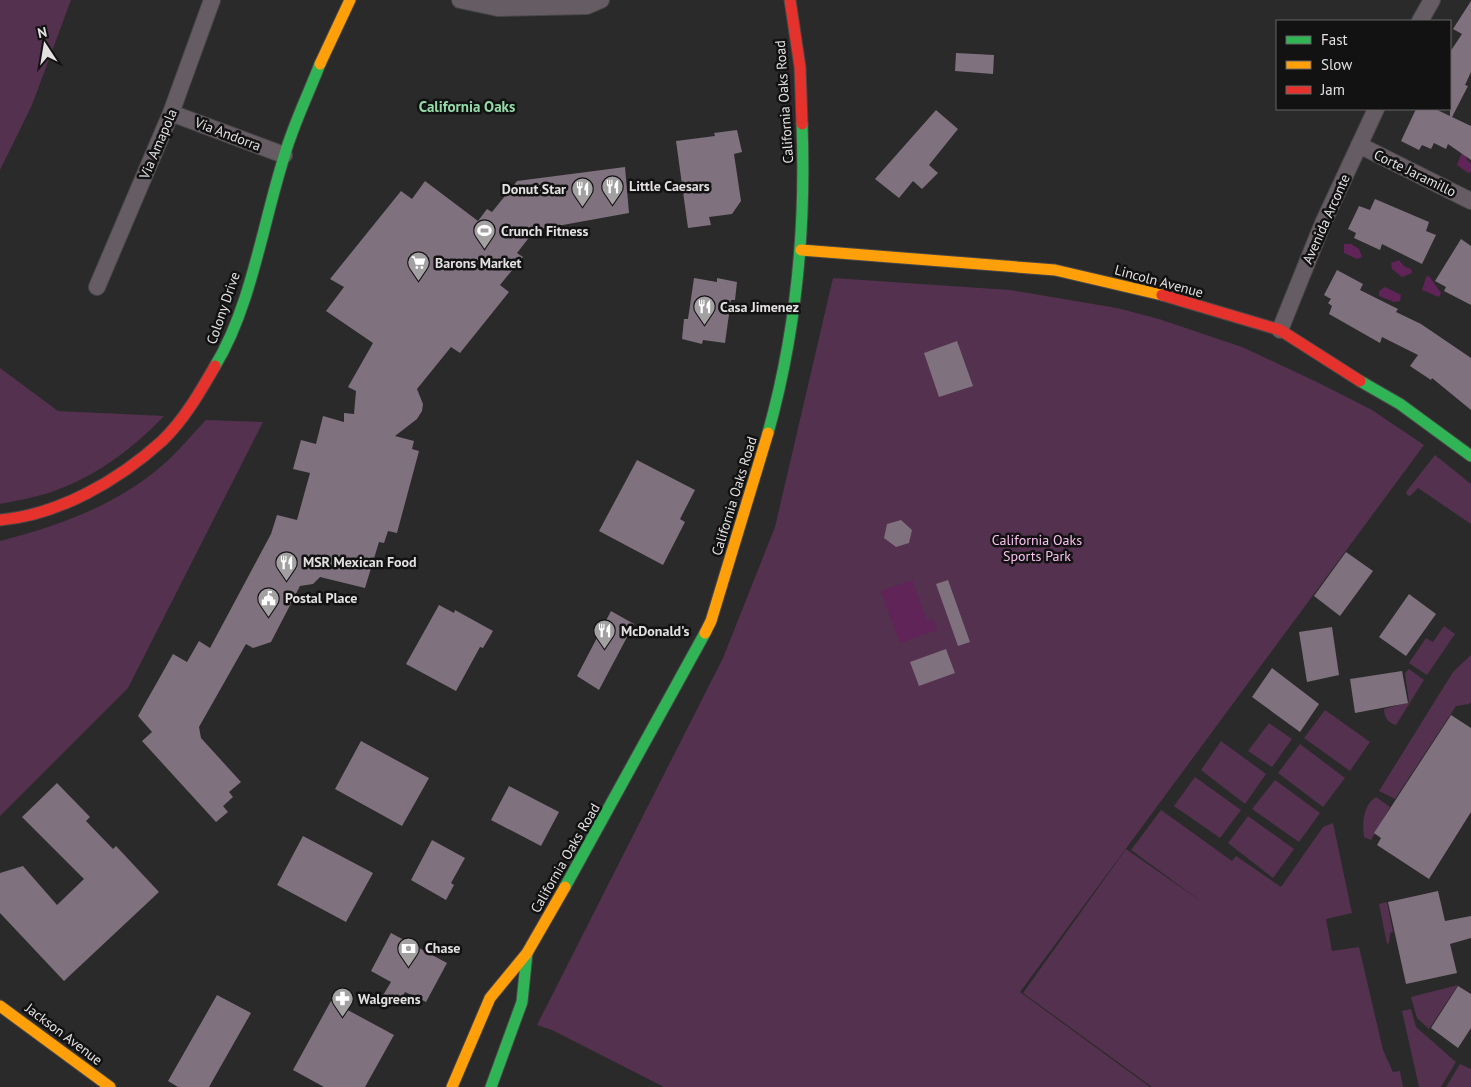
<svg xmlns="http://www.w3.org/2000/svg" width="1471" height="1087" viewBox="0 0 1471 1087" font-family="'PT Sans',sans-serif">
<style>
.green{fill:#54314e}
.water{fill:#602458}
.building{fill:#7f717d}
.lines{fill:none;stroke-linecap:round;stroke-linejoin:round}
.street-casing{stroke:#474747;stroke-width:18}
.fast-casing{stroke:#474747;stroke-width:13}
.slow-casing{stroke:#474747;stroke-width:13}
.jam-casing{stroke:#474747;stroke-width:13}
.street{stroke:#665c64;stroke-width:16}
.fast{stroke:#30b455;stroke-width:11}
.slow{stroke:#ff9f0a;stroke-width:11}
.jam{stroke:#e5322d;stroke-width:11}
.labels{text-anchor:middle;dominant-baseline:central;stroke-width:5;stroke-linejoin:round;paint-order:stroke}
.street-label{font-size:14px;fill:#e2e0e1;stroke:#131213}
.poi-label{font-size:14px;font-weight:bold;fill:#e2e0e1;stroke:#131213;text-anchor:start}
.park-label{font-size:14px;fill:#fac0ef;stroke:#131213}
.neighbourhood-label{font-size:15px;font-weight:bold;fill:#93daa8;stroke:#131213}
</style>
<rect width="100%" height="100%" fill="#2a2a2a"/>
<path class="green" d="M0,0H71L32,105L0,170Z
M833,278L1010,290L1117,308L1159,319L1242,347L1319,383L1372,410L1424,445L1020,992L1150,1087H664L552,1030L537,1025L723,658L775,527Z
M0,368L58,411L164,416C132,450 91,480 45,494C31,498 15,501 0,504Z
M206,420L263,422L128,688L0,816V541C59,526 117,505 164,464C179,451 192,434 206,420Z
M1435,455L1471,484V524L1418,488L1410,496L1407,495L1406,492Z
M1444,626L1455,634L1427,675L1409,663L1426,638L1433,642Z
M1471,655V702L1469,704L1456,706L1395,799L1379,791L1453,672Z
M1409,669L1424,680L1396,725C1388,723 1384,717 1384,709L1409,702L1405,673Z
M1325,710L1370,742L1350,771L1304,738Z
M1269,723L1292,739L1272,767L1248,751Z
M1221,741L1266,774L1245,804L1201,770Z
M1300,744L1345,778L1323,807L1278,773Z
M1195,777L1241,810L1220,838L1174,806Z
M1275,780L1320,813L1299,842L1252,809Z
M1376,797L1390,807L1371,840L1364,837C1362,824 1363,805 1376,797Z
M1161,810L1232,861L1236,856L1281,887L1323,827L1333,823L1352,913L1326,919L1332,951L1359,947L1383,1050L1393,1072L1400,1071L1403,1087H1152L1023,993L1126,849L1202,902L1131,850Z
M1248,816L1294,849L1273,878L1228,843Z
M1387,902L1393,932L1390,933L1389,943L1387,944L1379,904Z
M1458,985L1429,1029L1417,1018L1411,997Z
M1411,1009L1416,1027L1456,1062L1441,1087H1419L1402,1011Z
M1460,1064L1471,1069V1087H1446Z"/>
<path class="water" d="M1462,152L1468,153L1466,158L1471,164V172L1468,173L1457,165Z
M1344,244H1351L1359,249L1362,257L1357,259L1344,253Z
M1399,260L1405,267L1411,269L1412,273L1402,277L1392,269L1391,263Z
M1429,276L1441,293L1439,297L1422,290L1426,277Z
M1385,287L1401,295L1400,301L1394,302L1379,296V291Z
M912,580L927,621L933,619L937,630L900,643L881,591Z"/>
<path class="building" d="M1471,1V72L1465,85L1468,86L1452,117L1471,126V160L1448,144L1446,149L1434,143L1431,149L1422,145L1419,150L1401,141L1416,109H1435L1450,116V52L1462,34L1453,29Z
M956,53L994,55L993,74L955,71Z
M936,110L958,129L929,165L938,173L922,189L913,181L899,198L875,179Z
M737,130L742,152L734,154L741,201L732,214L709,217L711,225L688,228L676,141L715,136L714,133Z
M625,167L629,213L535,230L517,253L523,257L500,285L509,292L460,353L451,347L417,389L423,404L422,411L417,419L395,436L414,441L412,449L419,451L397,533L388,531L384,543L379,542L365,588L320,577L313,584L300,586L271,642L253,648L246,644L199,727L201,738L241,782L229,792L233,797L223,806L228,812L216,822L142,741L152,732L138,716L173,654L187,662L199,641L210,648L271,534L277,515L297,520L310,473L293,469L301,440L316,444L323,416L344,422V413L354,414L356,391L348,387L373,343L326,311L344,287L330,279L401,191L412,199L425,181L478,221L487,209L492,212L517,181Z
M1375,199L1429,222L1426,231L1436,235L1422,264L1382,244L1380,250L1354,238L1356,233L1348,229L1359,206L1370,210Z
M1461,239L1471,246V305L1444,291L1446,287L1435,281Z
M1337,270L1363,284L1360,290L1398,309L1396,312L1421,324L1471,358V410L1432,378L1431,380L1410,366L1418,355L1382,337L1380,343L1329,314L1332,306L1328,303L1331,299L1324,295Z
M694,278L717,282V278L737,282L735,300H731L725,343L703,340L702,344L682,339L684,319H688Z
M957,341L973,386L939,397L924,353Z
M637,460L695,490L680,519L685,522L663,565L599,531Z
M901,520L912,530L909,543L896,547L884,538L887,524Z
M1346,552L1373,571L1340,616L1314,596Z
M948,580L970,642L958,646L936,584Z
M1409,594L1436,614L1406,656L1379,637Z
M439,605L454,613L455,610L493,631L483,648L480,647L456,691L406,664Z
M611,611L634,624L599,690L577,676Z
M1332,627L1339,675L1307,682L1299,632Z
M946,649L955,673L919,686L910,662Z
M1272,668L1319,704L1300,732L1252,697Z
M1402,671L1408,703L1355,713L1350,679Z
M1451,715L1471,728V812L1429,879L1377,845L1381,838L1374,833Z
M361,741L429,778L402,826L335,789Z
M57,783L90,817L86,821L113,849L116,846L159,892L64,981L0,913V873L23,866L57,905L84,879L22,817Z
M509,786L559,812L541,846L491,820Z
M303,836L373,873L346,922L277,885Z
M432,840L465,858L451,883L454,885L446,900L411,880Z
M1438,891L1445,921L1471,916V938L1450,944L1457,973L1406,984L1388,902Z
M391,933L447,963L426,1002L405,992L398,1006L382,997L391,982L371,971Z
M1458,986L1471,994V1028L1458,1048L1431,1028Z
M217,995L251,1013L209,1087H178L168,1081Z
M331,1001L394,1035L365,1087H324L293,1070Z"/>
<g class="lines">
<defs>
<path id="street" d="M460,0L498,8L587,6L601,0
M1420,21L1432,0
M171,113L284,155
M1359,145L1471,201
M97,287L171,113L212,0
M1280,330L1323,223L1376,109"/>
<path id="fast" d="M215,366C251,307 263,223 284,157C293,125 308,95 320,64
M1360,381L1400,404L1471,456
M768,433C796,333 806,228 802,124
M565,887L705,633
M491,1087L522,1002L527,953"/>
<path id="slow" d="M320,64L350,0
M801,250L1055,270L1162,295
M705,633L711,621L768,433
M0,1006L110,1087
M452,1087L490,998L527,953L565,887"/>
<path id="jam" d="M790,0L800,67L802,124
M1162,295L1280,330L1360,381
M0,520C59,515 119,480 162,441C184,420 200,392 215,366"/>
</defs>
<use href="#street" class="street-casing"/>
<use href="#fast" class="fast-casing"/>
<use href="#slow" class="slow-casing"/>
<use href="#jam" class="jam-casing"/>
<use href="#street" class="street"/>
<use href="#fast" class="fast"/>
<use href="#slow" class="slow"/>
<use href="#jam" class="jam"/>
</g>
<defs>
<symbol id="restaurant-pin" viewBox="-11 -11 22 30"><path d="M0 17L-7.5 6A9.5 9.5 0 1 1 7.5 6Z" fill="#a2a0a1" stroke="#131213"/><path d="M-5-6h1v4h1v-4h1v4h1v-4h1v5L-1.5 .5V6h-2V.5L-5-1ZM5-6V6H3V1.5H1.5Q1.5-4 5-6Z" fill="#fff"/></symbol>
<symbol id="stadium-pin" viewBox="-11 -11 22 30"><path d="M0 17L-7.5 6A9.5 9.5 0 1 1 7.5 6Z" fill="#a2a0a1" stroke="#131213"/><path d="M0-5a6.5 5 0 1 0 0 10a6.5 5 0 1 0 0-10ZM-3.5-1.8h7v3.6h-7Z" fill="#fff"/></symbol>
<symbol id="supermarket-pin" viewBox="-11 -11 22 30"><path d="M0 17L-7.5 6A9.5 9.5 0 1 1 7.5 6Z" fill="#a2a0a1" stroke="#131213"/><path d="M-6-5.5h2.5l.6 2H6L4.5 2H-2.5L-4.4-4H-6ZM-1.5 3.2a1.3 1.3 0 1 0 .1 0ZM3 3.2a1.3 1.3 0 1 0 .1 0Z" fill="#fff"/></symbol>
<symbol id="civic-pin" viewBox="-11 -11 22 30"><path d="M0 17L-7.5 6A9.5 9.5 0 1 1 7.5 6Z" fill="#a2a0a1" stroke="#131213"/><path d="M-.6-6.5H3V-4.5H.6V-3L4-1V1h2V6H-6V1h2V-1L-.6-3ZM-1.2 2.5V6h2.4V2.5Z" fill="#fff"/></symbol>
<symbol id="bank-pin" viewBox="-11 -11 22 30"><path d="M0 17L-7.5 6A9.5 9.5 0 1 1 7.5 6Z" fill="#a2a0a1" stroke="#131213"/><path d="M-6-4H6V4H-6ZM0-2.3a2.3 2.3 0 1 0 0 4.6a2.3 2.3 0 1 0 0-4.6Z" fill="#fff"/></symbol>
<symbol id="pharmacy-pin" viewBox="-11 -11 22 30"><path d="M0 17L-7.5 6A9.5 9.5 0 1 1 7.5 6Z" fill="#a2a0a1" stroke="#131213"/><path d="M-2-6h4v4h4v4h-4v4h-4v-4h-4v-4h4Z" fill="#fff"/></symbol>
</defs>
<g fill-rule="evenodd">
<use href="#restaurant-pin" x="600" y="174" width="25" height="34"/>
<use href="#restaurant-pin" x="570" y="176" width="25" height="34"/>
<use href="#stadium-pin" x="472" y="218" width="25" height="34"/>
<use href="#supermarket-pin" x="406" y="250" width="25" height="34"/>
<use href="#restaurant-pin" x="692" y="294" width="25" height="34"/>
<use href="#restaurant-pin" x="274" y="550" width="25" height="34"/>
<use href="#civic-pin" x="256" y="586" width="25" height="34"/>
<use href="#restaurant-pin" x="592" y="618" width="25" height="34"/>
<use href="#bank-pin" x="396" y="936" width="25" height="34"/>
<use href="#pharmacy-pin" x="330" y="986" width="25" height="34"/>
</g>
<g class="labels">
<g class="street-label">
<text transform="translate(784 102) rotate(-94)">California Oaks Road</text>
<text transform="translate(228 134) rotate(21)">Via Andorra</text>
<text transform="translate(158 144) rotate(-67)">Via Amapola</text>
<text transform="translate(1415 173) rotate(26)">Corte Jaramillo</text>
<text transform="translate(1326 219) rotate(-66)">Avenida Arconte</text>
<text transform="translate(1159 281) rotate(15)">Lincoln Avenue</text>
<text transform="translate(223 308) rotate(-71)">Colony Drive</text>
<text transform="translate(734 496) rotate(-73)">California Oaks Road</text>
<text transform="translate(565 858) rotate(-60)">California Oaks Road</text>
<text transform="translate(64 1034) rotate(37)">Jackson Avenue</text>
</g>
<g class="poi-label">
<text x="629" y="186">Little Caesars</text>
<text x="566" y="189" text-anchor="end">Donut Star</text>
<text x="501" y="231">Crunch Fitness</text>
<text x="435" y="263">Barons Market</text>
<text x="720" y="307">Casa Jimenez</text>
<text x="303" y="562">MSR Mexican Food</text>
<text x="285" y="598">Postal Place</text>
<text x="621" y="631">McDonald's</text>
<text x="425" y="948">Chase</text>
<text x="358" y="999">Walgreens</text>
</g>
<g class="park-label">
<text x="1037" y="540">California Oaks<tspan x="1037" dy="16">Sports Park</tspan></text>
</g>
<g class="neighbourhood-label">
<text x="467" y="106">California Oaks</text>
</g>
</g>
<rect x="1276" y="20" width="175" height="90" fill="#131213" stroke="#666465"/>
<rect x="1286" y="36" width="25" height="8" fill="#30b455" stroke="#666465"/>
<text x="1321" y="45" font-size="15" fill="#e2e0e1">Fast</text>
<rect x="1286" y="61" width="25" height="8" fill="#ff9f0a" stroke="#666465"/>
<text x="1321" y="70" font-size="15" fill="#e2e0e1">Slow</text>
<rect x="1286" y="86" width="25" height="8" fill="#e5322d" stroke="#666465"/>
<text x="1321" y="95" font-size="15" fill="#e2e0e1">Jam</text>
<g transform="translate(45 45) rotate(348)" stroke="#131213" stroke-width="4" paint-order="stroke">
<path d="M0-4L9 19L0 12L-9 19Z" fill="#e2e0e1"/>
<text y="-8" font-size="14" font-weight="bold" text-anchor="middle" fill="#e2e0e1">N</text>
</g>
</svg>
